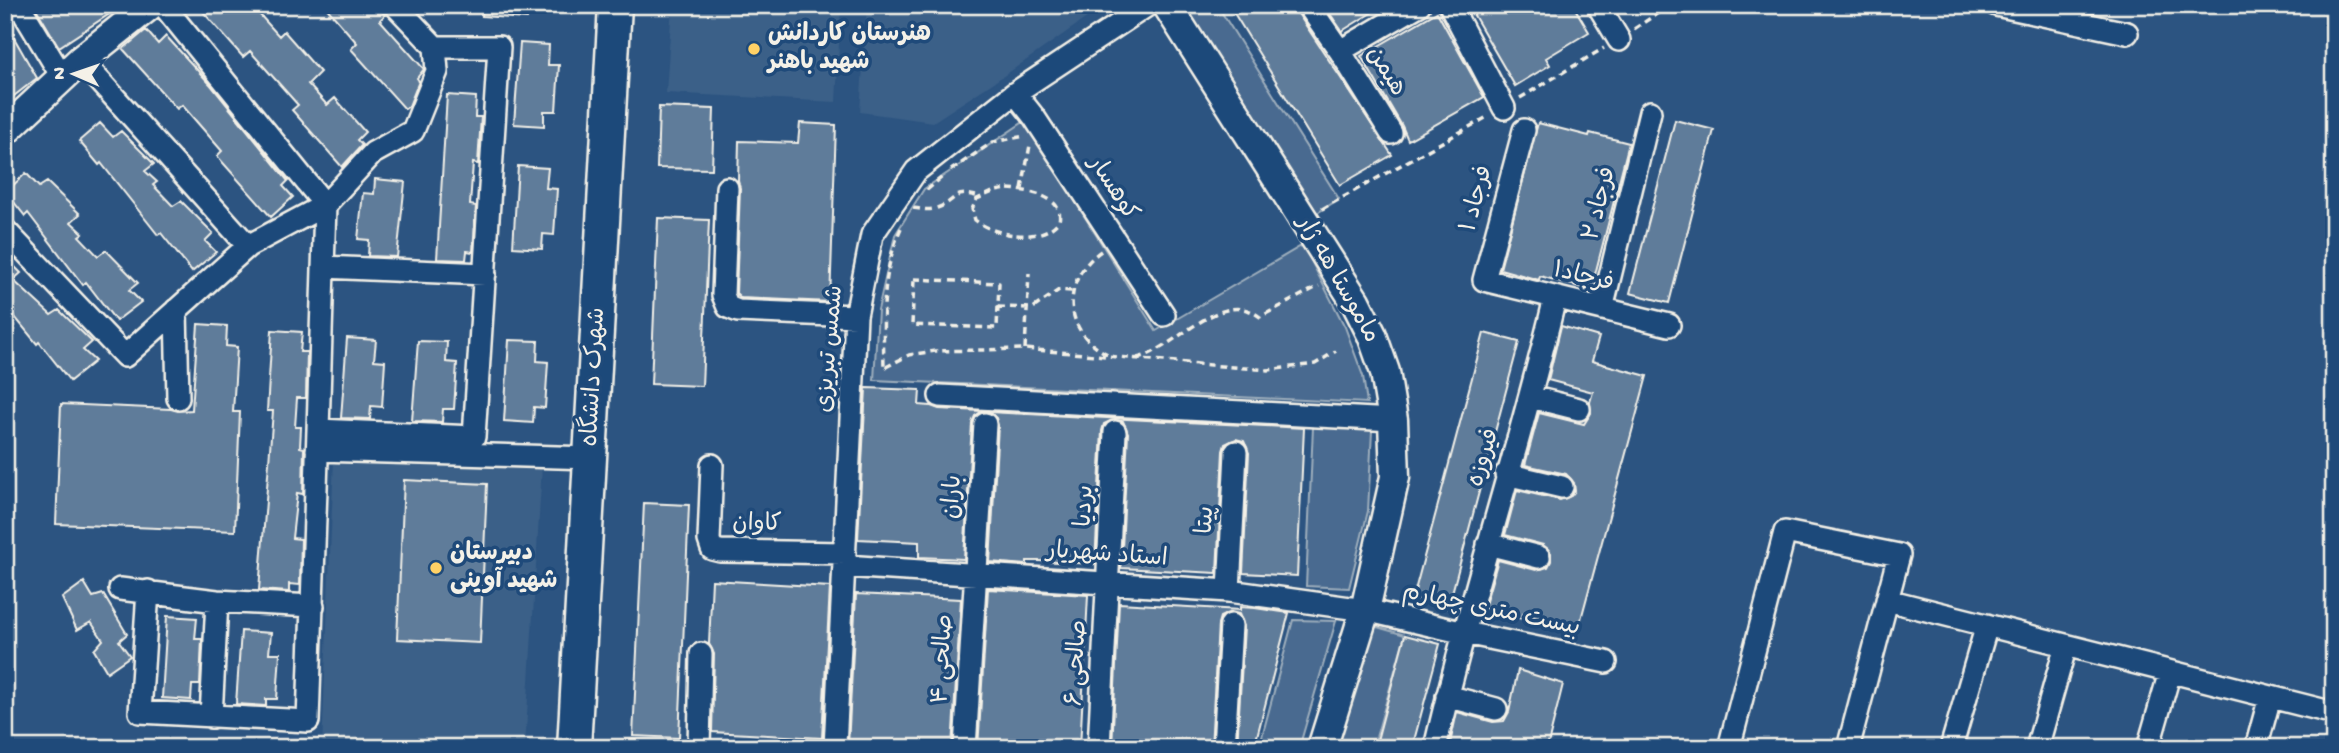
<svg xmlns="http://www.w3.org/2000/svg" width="2339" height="753" viewBox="0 0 2339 753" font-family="'Gochi Hand','Playpen Sans Arabic',sans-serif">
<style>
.built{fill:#3b6088}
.green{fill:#496b90;stroke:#9eaebc;stroke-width:2}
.building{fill:#5e7b9a;stroke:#f4f1e8;stroke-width:2}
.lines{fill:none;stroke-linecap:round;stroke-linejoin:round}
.street-casing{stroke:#f4f1e8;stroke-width:26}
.secondary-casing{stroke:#f4f1e8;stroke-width:33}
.primary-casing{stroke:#f4f1e8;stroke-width:37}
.path{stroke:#f4f1e8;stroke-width:3.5;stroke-dasharray:7 5;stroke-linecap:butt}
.street{stroke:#1f4a7a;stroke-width:21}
.secondary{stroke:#1f4a7a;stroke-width:28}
.primary{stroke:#1f4a7a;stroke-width:32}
.poi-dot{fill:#ffd166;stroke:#1f4a7a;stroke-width:2.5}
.labels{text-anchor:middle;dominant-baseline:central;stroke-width:7;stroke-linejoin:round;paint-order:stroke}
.poi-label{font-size:24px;font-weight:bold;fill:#f4f1e8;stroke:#1f4a7a;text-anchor:start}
.street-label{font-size:24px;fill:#f4f1e8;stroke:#1f4a7a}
</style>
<rect width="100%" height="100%" fill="#2c5481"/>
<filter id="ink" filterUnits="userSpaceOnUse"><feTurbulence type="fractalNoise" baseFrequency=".0143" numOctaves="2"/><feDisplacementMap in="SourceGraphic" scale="14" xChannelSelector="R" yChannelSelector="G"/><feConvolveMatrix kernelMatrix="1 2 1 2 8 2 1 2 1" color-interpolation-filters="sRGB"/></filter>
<g filter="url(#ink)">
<path class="built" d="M672,5H841L836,102L666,93Z
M867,5H1105L1008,73L933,122L860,112Z
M334,459L542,466L525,748H322Z"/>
<path class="green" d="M1183,5H1217L1339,199L1317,213Z
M1025,121L1156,331L1303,245L1345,327L1363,376L1367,403L874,380L878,310L895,235L924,189Z
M1313,427L1372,430L1368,511L1349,588L1306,586Z
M1293,620L1336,621L1299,748H1259Z
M1370,625L1405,635L1373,748H1335Z"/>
<path class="building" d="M34,5H123L59,47Z
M197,5H251L279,36L284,31L320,72L308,84L327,105L335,98L365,132L357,140L362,145L342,167L292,110L298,105L250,51L243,57Z
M324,5H376L385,15L380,20L424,69L417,78L419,81L409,106L405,109L351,49L357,43Z
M483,5H528L527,19L482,16Z
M1229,5H1295L1297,12L1392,155L1340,185Z
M1324,5H1384L1342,31Z
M1468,5H1573L1589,32L1546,58L1550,65L1515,86Z
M1437,12L1484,97L1408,140L1402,126L1361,56Z
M5,22L37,78L5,103Z
M146,30L158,44L166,36L211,85L288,181L283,186L293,197L271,217L217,156L222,151L182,105L177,109L123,49Z
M520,43L549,45L548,65H559L556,111H544V126L514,124Z
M447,95L476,97L475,117H481L478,164L473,163L470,205L476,206L473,252L467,251L466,260L437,259Z
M659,107L714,109L712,169L657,168Z
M1675,120L1714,130L1669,303L1630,293Z
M100,123L113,137L121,131L154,164L145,171L157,182L153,185L173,206L181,201L213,233L205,241L216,252L192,272L161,233L158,235L101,163L99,165L79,141Z
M800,123L836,125L830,302L741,298L736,293L740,188L738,181L739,141L798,143Z
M1538,123L1589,136L1590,133L1629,143L1591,290L1540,276L1539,280L1500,269Z
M518,166L548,168L546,188L557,189L554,235L543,234L542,249L513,247Z
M26,173L39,187L47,182L80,214L71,222L83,233L79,236L98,256L106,250L138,283L129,290L141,302L116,321L86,282L83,285L28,213L25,216L6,192Z
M375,179L405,182L397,257L368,256L369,240L358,239L363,193L374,194Z
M658,218L709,220L702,386L651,384Z
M5,257L21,273L13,280L51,315L59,310L92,342L83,350L95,361L70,381L39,342L37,344L5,305Z
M198,324L227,326L226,346L237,347L233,412H240L235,531L56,524L61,404L171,409L178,411L192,410Z
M1561,326L1599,337L1592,361L1647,376L1578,630L1523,614L1522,619L1484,608L1498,560L1536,570L1548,567L1551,561V553L1543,545L1505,535L1517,490L1560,500L1571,496L1575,491L1574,483L1566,474L1525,465L1539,413L1584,424L1591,413L1590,402L1593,392L1548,380Z
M272,330L302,332L300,352H307L306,398H297L295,427H301L300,447L304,448L303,494L297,493L292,538L301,539L300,585L289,584V592L259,590L273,411H267Z
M1484,333L1519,342L1448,608L1413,598Z
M347,338L376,340L374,360L385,361L382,407L371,406L370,419L341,418Z
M509,340L538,341L537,361L548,362L545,408L534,407L533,423L504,421Z
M418,341L447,342L446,362L457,363L454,409H443L442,422L412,421Z
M866,388L920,390L919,405L931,406L939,409L983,411L975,416L972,423L964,559L919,557V542L858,539Z
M989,412L1304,428L1297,576L1243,573L1249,453L1244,441L1236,439L1225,444L1223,451L1217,573L1121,568L1128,433L1123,421L1115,419L1104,424L1102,431L1095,564L1039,561H1027V565L990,562L998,425L996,418Z
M404,480L487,484L480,643L397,639Z
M644,503L689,505L679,738L633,736Z
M712,580L830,587L822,738L712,732L714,654L709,644Z
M84,582L93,597L103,594L127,634L119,641L130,656L107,672L94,650L103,640L91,622L77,630L62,598Z
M988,589L1088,595L1080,748H978Z
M856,594L961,599L952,748L848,746Z
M1119,603L1240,610V607L1255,608L1289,613L1254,748H1237L1244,626L1239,614L1231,612L1220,617L1218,624L1211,748H1112Z
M167,616L197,618L195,639H202L200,685H192L191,700L162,698Z
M241,631L271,633L269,653H280L277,699H266V706L236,704Z
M1405,635L1440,644L1412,748H1375Z
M1518,670L1563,684L1547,748H1449L1457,712L1493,722L1504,721L1509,712Z"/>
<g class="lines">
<defs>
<path id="street" d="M19,5L63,78
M395,5L435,47
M1308,5L1340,51L1391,133
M1450,5L1504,108
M1598,5L1619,40
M1996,5L2127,33
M1340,51L1419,5
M81,60L248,246
M1015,93L1034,117L1164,315
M1524,130L1484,280L1669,325
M727,188L723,295L728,307L738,311L856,316
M5,230L125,356L248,246L325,205L373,153L413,131L437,71L435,47H499L474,437L318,430L325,205L163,5
M323,267L485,274
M1602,309L1650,112
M176,310L178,398
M940,396L1393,420
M1531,397L1579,409
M317,450L591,458
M712,465L709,540L712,549L720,551L845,553
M1506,474L1562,487
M1488,544L1539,557
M844,566L1229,591L1365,610L1465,633L1606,662
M120,589L217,601L313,606
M148,591L140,712L308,721L318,430
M1229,591L1236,452
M1447,696L1496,709
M211,717L217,601
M699,748L701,654
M835,748L856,316L872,235L916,171L1015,93L1148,5
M965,748L985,424
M1099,748L1115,432
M1224,748L1231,625
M1435,748C1470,596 1519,449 1555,298
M1729,748L1785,532L1899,555L1887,600L2334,713
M1848,748L1889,593
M1951,748L1987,625
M2037,748L2066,645
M2148,748L2170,672
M2256,748L2270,697"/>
<path id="secondary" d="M1167,5L1355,301L1372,335L1385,372L1393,420L1395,477L1365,610L1322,748
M5,131L81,60L150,5"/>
<path id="primary" d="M574,748L615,5"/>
</defs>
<use href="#street" class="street-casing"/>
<use href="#secondary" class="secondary-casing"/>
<use href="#primary" class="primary-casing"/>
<path class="path" d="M1634,29L1670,5
M1520,98L1604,48
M951,170L993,142L1025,136
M1008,189C1026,190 1065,196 1059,221C1042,244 994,236 975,220L972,209L977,199L995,191Z
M1022,189L1030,145
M927,190L942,177
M913,208C921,209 929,211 937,208C958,201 951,189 980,197
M1322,209L1489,116
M901,228C881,274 883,319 884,368L909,355L935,351L1025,349L1268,370L1315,364L1336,351
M1101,251C1059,281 1063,336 1112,356
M914,279L999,283L997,328L912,325Z
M998,307L1033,308L1059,290L1073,291
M1025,349L1029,273
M1137,358C1176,350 1221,286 1260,317L1319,286"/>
<use href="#street" class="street"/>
<use href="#secondary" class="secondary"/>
<use href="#primary" class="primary"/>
</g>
</g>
<g class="poi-dot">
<circle cx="754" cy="49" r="7"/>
<circle cx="436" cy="568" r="7"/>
</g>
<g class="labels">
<g class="poi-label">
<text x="768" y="35">هنرستان کاردانش<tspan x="768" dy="28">شهید باهنر</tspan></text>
<text x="450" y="554">دبیرستان<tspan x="450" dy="28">شهید آوینی</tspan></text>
</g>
<g class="street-label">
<text transform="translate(1385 72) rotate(58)">هیمن</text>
<text transform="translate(1112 189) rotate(57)">کوهسار</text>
<text transform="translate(1478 199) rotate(-75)">فرجاد ۱</text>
<text transform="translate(1601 204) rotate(-76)">فرجاد ۲</text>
<text transform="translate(1583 278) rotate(14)">فرجاد۱</text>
<text transform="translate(1337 280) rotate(60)">ماموستا هه ژار</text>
<text transform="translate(831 349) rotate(-85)">شمس تبریزی</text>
<text transform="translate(595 377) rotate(-87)">شهرک دانشگاه</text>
<text transform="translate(1485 458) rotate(-73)">فیروزه</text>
<text transform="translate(954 497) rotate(-86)">باران</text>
<text transform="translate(1086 506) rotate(-87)">بردیا</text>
<text transform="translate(1207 520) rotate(-87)">پیتا</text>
<text transform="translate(757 525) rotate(1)">کاوان</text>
<text transform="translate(1107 556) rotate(4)">استاد شهریار</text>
<text transform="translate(1491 611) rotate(12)">بیست متری چهارم</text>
<text transform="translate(944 659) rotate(-87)">صالحی ۴</text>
<text transform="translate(1078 663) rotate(-87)">صالحی ۶</text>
</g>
</g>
<rect width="2339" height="753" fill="none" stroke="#1f4a7a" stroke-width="28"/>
<rect x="14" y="14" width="2311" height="725" fill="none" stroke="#f4f1e8" stroke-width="2.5" filter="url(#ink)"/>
<g transform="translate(74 74) rotate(272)" stroke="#1f4a7a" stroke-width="5" paint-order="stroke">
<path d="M0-5L12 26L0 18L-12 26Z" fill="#f4f1e8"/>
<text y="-10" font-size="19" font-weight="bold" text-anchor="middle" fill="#f4f1e8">N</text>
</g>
</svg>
